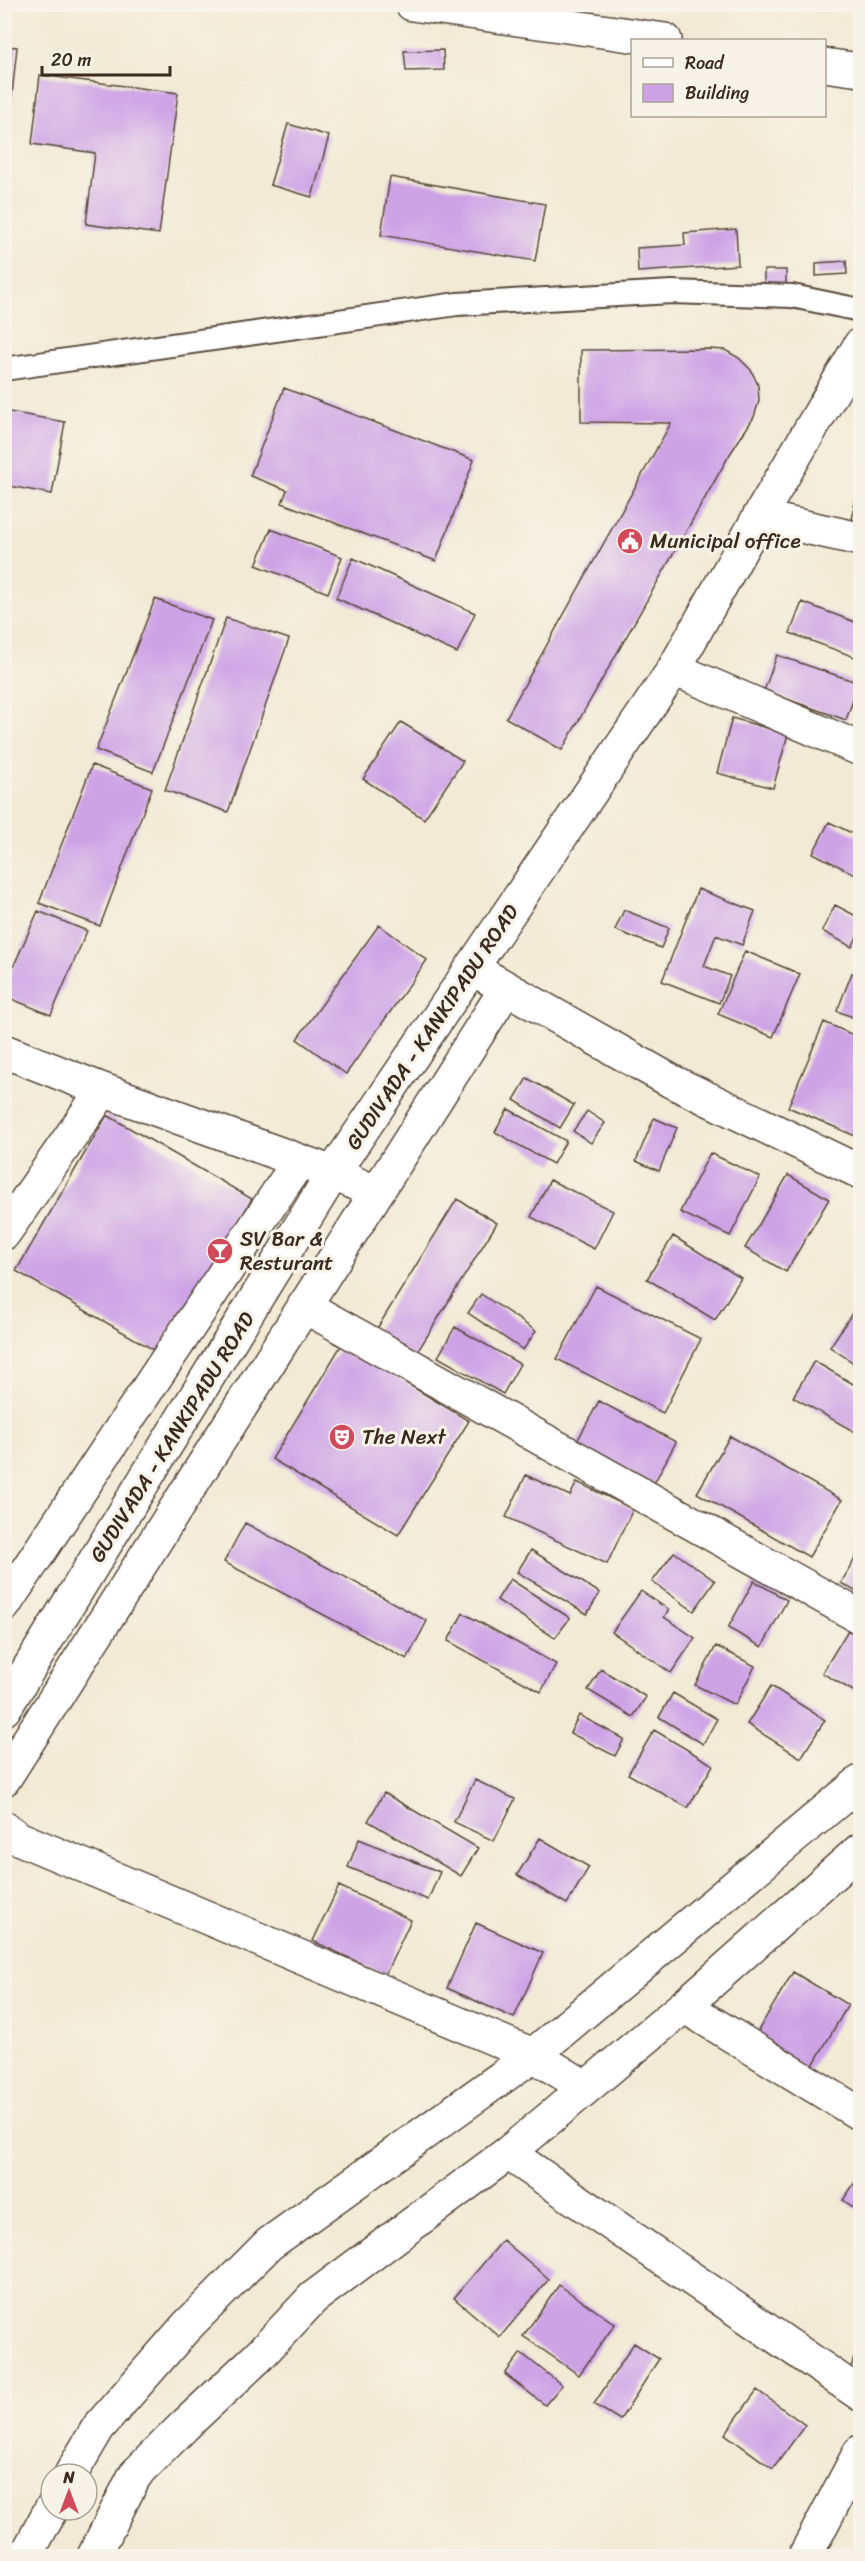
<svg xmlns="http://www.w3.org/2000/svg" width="865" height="2561" viewBox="0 0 865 2561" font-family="Sriracha,sans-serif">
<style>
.building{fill:#cda3e6}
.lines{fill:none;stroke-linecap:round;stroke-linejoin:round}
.service-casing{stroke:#564739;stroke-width:26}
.minor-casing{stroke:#564739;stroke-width:36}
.primary-casing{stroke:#564739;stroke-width:36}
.service{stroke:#fff;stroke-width:22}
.minor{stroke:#fff;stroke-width:33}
.primary{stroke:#fff;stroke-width:33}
.labels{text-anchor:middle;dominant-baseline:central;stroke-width:6;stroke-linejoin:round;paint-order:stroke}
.poi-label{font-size:21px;fill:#3b2a1e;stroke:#f7f3e8;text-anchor:start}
.street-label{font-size:21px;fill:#3b2a1e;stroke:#f7f3e8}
</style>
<rect width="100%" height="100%" fill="#f7f3e8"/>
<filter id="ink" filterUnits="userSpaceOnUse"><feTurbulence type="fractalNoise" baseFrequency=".0167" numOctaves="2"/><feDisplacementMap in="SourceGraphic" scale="12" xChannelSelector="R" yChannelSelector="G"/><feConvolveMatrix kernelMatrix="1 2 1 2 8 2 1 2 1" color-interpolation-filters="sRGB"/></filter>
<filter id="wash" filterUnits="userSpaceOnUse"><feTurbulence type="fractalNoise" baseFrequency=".008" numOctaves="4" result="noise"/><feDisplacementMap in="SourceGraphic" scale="24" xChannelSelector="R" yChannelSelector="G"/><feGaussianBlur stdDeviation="1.35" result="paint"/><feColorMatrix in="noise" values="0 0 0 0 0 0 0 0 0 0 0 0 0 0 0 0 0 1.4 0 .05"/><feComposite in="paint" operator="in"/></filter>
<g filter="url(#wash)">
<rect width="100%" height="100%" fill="#f2ead5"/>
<g id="blocks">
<path class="building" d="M4,46L17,47L6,152L4,151Z
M443,50L444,70L406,71L404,51Z
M40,75L178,93L159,234L86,224L95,153L32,144Z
M288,124L329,136L312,197L270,185Z
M390,177L545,204L535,261L381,235Z
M736,229L738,265L638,272L637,248L685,245L684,233Z
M846,261L847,274L816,276V263Z
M764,270H786V285H764Z
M708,349L725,350L739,358L751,370L758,385L759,401L754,417L730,454L562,750L506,718L671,423L581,422V350Z
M284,388L474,460L436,561L282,503L287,490L250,476Z
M4,411L65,422L52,494L4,485Z
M859,479H860V522L852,520Z
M271,529L342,557L328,593L256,565Z
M353,558L475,613L457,653L336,598Z
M155,599L212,620L153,772L96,750Z
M802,602L860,624V659L790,633Z
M226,618L289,639L228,812L165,790Z
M777,655L859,683L846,720L764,691Z
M732,718L788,734L773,788L717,773Z
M401,722L463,761L424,819L363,779Z
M92,765L152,788L100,926L39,903Z
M829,822L860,837V877L813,853Z
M698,889L755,911L742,945L716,935L704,966L730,976L719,1003L662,981Z
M835,905L860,918V931L852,947L822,931Z
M624,910L669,928L661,948L615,930Z
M38,911L87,931L51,1015L4,996V988Z
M379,925L427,960L346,1074L297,1039Z
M745,951L800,974L773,1037L718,1014Z
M852,973L860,976V1020L837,1011Z
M824,1022L860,1038V1138L788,1107Z
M527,1078L574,1105L560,1128L514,1100Z
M508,1109L566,1141L553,1164L495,1132Z
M587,1111L605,1123L591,1143L573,1131Z
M107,1115L252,1199L161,1354L16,1271Z
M654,1118L677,1128L659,1171L636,1161Z
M710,1153L760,1177L730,1236L680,1212Z
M788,1175L829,1199L786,1272L745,1248Z
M550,1180L613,1211L594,1249L531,1217Z
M457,1199L497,1223L413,1359L373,1335Z
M673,1236L741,1278L715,1320L647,1279Z
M596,1286L701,1339L663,1413L557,1359Z
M481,1294L536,1331L523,1350L468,1313Z
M860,1301V1367L830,1347Z
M455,1327L520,1364L503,1394L438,1357Z
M342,1344L469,1421L398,1535L272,1459Z
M814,1361L860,1388V1435L793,1397Z
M599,1401L676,1442L651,1489L574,1447Z
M730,1436L842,1500L809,1557L697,1493Z
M526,1475L570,1496L577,1482L633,1509L607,1564L506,1517Z
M245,1523L427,1621L407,1659L224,1562Z
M531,1550L600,1593L587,1614L517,1572Z
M860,1550V1594L841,1583Z
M674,1552L715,1581L694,1611L652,1582Z
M510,1579L570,1618L555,1638L497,1600Z
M754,1581L787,1600L762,1647L728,1628Z
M641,1591L669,1610L664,1617L695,1638L671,1673L612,1632Z
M463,1613L556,1664L541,1692L448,1641Z
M848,1630L860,1637V1695L822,1673Z
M716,1646L755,1666L735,1705L695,1685Z
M601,1669L646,1697L633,1717L588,1690Z
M771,1686L825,1720L801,1758L747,1724Z
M673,1693L717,1719L703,1744L659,1717Z
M579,1715L624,1739L615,1756L570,1733Z
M654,1730L713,1765L688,1808L628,1774Z
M475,1780L515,1799L494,1841L454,1822Z
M384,1793L478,1848L461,1876L368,1821Z
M540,1838L589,1867L567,1904L517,1875Z
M359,1839L440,1872L428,1900L348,1867Z
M339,1886L411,1920L385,1975L313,1941Z
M476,1923L543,1953L514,2018L447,1988Z
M793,1972L848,2005L809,2072L753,2039Z
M860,2175V2212L843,2200Z
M503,2240L549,2279L500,2337L454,2298Z
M559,2285L615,2324L579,2375L523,2336Z
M860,2340V2377L849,2373Z
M634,2343L659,2359L620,2420L594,2404Z
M521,2353L562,2385L545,2405L505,2374Z
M757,2390L805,2425L773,2469L725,2434Z"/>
</g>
</g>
<g filter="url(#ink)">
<use href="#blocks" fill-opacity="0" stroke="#564739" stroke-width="1.5"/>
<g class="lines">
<defs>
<path id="service" d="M4,369L457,304L672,292L792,296L860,310"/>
<path id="minor" d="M412,4L665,40
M824,65L860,70
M759,517L860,539
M674,669L860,749
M487,977L671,1081L860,1172
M4,1051L103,1090L333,1173L376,1193
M4,1233L103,1090
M304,1306L860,1617
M4,1605L299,1161
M4,1779L506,989
M4,1828L18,1838L533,2055L585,2087
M684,2006L860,2114
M508,2153L860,2394
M71,2474L98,2428L186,2327L269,2244L533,2055L860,1782
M26,2556L51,2509
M94,2556L135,2475L184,2426L258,2357L313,2298L508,2153L684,2006L860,1850
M805,2556L860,2452"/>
<path id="primary" d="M4,1709L333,1173L674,669L759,517L860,345"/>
</defs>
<use href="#service" class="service-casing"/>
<use href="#minor" class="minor-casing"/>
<use href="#primary" class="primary-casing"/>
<use href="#service" class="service"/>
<use href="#minor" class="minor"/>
<use href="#primary" class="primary"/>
</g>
</g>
<defs>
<symbol id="civic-disc" viewBox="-11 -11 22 22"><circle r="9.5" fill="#d1495b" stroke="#f7f3e8"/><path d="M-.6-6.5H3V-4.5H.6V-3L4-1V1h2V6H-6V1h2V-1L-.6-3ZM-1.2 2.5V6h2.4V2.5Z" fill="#fff"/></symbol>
<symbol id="bar-disc" viewBox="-11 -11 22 22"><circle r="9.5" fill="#d1495b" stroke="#f7f3e8"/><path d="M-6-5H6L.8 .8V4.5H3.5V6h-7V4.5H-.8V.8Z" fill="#fff"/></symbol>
<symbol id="theatre-disc" viewBox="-11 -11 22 22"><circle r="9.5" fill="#d1495b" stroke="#f7f3e8"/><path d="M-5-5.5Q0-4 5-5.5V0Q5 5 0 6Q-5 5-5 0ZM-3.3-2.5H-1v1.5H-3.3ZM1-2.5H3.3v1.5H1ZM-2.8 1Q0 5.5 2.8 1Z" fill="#fff"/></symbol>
</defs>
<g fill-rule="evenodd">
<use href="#civic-disc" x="615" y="526" width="30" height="30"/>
<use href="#bar-disc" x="205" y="1236" width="30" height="30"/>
<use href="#theatre-disc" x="327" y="1422" width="30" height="30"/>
</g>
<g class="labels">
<g class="poi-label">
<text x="650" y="541">Municipal office</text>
<text x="240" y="1239">SV Bar &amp;<tspan x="240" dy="24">Resturant</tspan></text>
<text x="362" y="1437">The Next</text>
</g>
<g class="street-label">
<text transform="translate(432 1027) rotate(-56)">GUDIVADA - KANKIPADU ROAD</text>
<text transform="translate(172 1437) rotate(-58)">GUDIVADA - KANKIPADU ROAD</text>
</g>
</g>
<rect width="865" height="2561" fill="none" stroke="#f7f3e8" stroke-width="24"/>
<rect x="631" y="39" width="195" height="78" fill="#f7f3e8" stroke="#aca397" stroke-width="1.5"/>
<rect x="643" y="58" width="30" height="9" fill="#ffffff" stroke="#aca397" stroke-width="1.5"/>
<text x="685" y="69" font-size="18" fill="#3b2a1e">Road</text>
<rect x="643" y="84" width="30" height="18" fill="#cda3e6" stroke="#aca397" stroke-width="1.5"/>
<text x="685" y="99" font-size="18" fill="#3b2a1e">Building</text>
<g transform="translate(69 2492)"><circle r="28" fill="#f7f3e8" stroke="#aca397" stroke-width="1.5"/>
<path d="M0-4.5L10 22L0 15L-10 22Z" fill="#d1495b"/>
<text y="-9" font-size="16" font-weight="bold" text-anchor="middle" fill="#3b2a1e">N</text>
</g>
<path d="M42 66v9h128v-9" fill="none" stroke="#3b2a1e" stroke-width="3"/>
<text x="51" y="66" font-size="18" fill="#3b2a1e" stroke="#f7f3e8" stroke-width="4.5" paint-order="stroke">20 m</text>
</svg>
